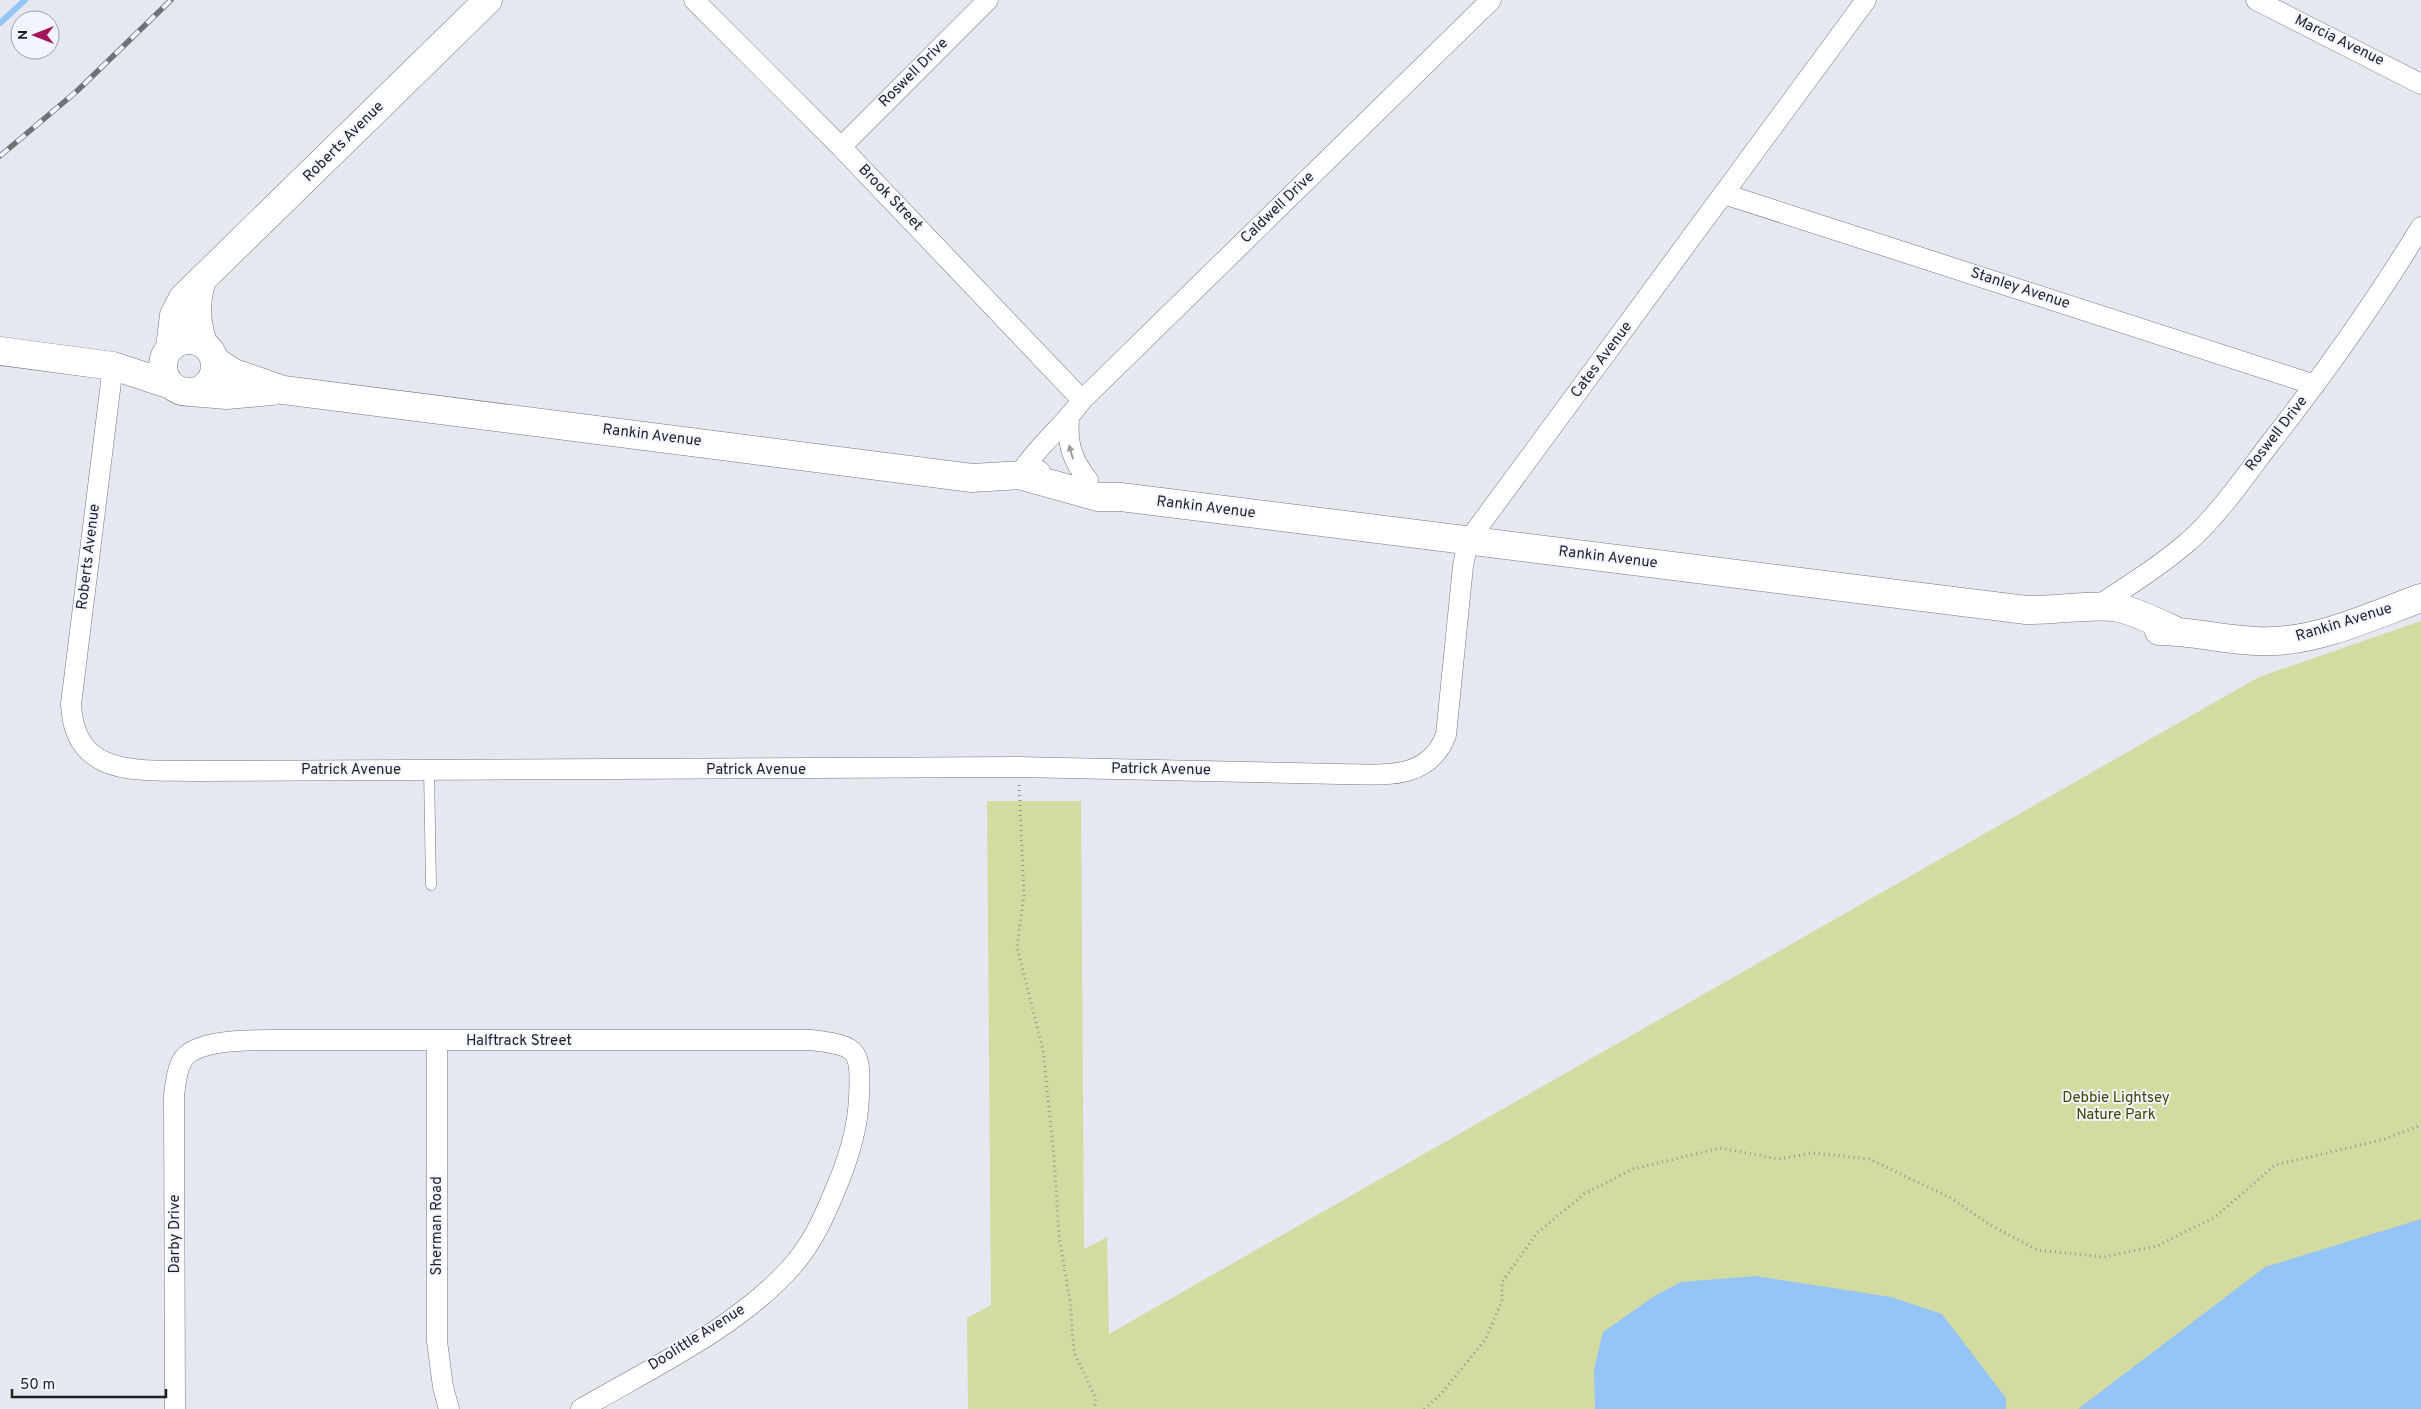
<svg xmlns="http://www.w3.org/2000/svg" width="2421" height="1409" viewBox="0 0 2421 1409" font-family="Overpass,sans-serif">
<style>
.green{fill:#d4dba1}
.water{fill:#95c4f7}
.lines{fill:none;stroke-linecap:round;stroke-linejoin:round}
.stream{stroke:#95c4f7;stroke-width:6}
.lane-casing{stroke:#74767f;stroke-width:11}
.street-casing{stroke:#74767f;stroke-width:21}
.secondary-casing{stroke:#74767f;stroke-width:29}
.path{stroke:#92949b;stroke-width:3;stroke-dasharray:1 4;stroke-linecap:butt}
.lane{stroke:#fff;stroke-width:10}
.street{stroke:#fff;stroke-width:20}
.secondary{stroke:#fff;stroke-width:28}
.rail-casing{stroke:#707278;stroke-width:5.5}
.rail{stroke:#f2f4ff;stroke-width:4;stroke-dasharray:11;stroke-linecap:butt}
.oneway{fill:#9a9b9c}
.labels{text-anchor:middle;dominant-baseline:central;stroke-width:4;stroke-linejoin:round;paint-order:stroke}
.street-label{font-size:15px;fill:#1f2023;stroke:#f2f4ff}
.park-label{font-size:15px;fill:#414600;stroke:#f2f4ff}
</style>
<rect width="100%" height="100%" fill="#e5e7f1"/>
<path class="green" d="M2421,621V1409H968L967,1318L991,1305L987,801H1081L1084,1249L1107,1237L1109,1334L2259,677Z"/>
<path class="water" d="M2421,1219V1409H2078L2265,1267Z
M1755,1276L1891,1297L1942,1314L2006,1398V1409H1595L1594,1369L1603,1332L1656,1295L1681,1282Z"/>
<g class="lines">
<path class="stream" d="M0,23L25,0"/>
<defs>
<path id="lane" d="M429,770L431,885"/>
<path id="street" d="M694,0L841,147L1082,400
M2256,0L2421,84
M841,147L988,0
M1724,194L2315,385
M113,366L71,704C74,777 137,770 192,771L1018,767L1339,774C1382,774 1428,782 1446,735L1463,566L1468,541L1866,0
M1069,419C1067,444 1072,460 1088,480
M1019,475C1037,446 1063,427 1082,400L1491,0
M2096,607C2128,586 2160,566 2189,541C2221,512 2245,476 2271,442C2325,373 2376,301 2421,227
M437,1041V1341L443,1387L449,1409
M175,1409L174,1095C176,1084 176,1071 182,1061C196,1035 271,1041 297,1040H811C859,1046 861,1049 859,1097C858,1127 848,1160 836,1188C825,1215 813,1242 794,1264C741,1326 651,1368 581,1409"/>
<path id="secondary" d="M201,283C195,305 196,322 203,343
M163 366a26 26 0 1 1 52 0a26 26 0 1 1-52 0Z
M170,348L174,315L183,298L488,0
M0,351L113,366L171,385
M215,361L234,373L283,390L972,478L1037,474
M190,392L227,395L272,391
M1019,475L1098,497H1121L2026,610C2056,611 2085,604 2115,607C2130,609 2161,624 2176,631
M2159,631C2197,631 2235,643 2274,641C2324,639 2374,615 2421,598"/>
</defs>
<use href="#lane" class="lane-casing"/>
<use href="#street" class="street-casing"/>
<use href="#secondary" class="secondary-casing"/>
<path class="path" d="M1019,785L1024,895L1017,947L1043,1050L1054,1157L1059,1236L1070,1300L1074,1352L1096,1399L1094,1409
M1424,1409L1441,1394L1485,1340L1502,1301V1282L1537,1233L1584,1194L1633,1169L1720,1148L1778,1159L1813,1153L1869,1159L1951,1198L1987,1223L2037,1250L2104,1257L2157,1246L2215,1217L2275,1165L2385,1139L2421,1125"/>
<use href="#lane" class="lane"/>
<use href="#street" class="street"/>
<use href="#secondary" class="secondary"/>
<defs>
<path id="rail" d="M0,156L77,91L171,0"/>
</defs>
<use href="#rail" class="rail-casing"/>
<use href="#rail" class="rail"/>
</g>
<defs><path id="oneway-solid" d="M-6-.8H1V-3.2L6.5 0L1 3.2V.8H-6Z" transform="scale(1.25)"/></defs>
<use class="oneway" href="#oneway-solid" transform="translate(1071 452) rotate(-106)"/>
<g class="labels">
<g class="street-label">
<text transform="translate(2339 41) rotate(26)">Marcia Avenue</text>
<text transform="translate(914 73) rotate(-45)">Roswell Drive</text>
<text transform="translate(344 142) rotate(-45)">Roberts Avenue</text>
<text transform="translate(890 198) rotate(46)">Brook Street</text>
<text transform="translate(1278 208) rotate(-44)">Caldwell Drive</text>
<text transform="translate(2020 289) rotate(18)">Stanley Avenue</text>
<text transform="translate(1602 360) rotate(-53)">Cates Avenue</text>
<text transform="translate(2277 434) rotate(-52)">Roswell Drive</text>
<text transform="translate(652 436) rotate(7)">Rankin Avenue</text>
<text transform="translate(1206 508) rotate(7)">Rankin Avenue</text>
<text transform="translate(89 557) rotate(-83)">Roberts Avenue</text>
<text transform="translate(1608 558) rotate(7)">Rankin Avenue</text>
<text transform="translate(2344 623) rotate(-17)">Rankin Avenue</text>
<text x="351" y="770">Patrick Avenue</text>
<text x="756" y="770">Patrick Avenue</text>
<text transform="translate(1161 770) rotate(1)">Patrick Avenue</text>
<text x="519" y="1041">Halftrack Street</text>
<text transform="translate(437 1226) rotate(-90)">Sherman Road</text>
<text transform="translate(175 1234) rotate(-90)">Darby Drive</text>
<text transform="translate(697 1338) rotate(-32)">Doolittle Avenue</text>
</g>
<g class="park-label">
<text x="2116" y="1098">Debbie Lightsey<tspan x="2116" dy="17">Nature Park</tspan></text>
</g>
</g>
<g transform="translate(35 35) rotate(270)"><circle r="24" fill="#f2f4ff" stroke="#9e9fa7"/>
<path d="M0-4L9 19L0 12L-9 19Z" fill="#a2155d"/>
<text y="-8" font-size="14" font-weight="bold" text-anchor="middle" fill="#1f2023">N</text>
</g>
<path d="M12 1389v8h154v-8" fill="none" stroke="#1f2023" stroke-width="2.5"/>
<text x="20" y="1389" font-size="15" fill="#1f2023" stroke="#f2f4ff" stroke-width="4" paint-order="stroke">50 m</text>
</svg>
